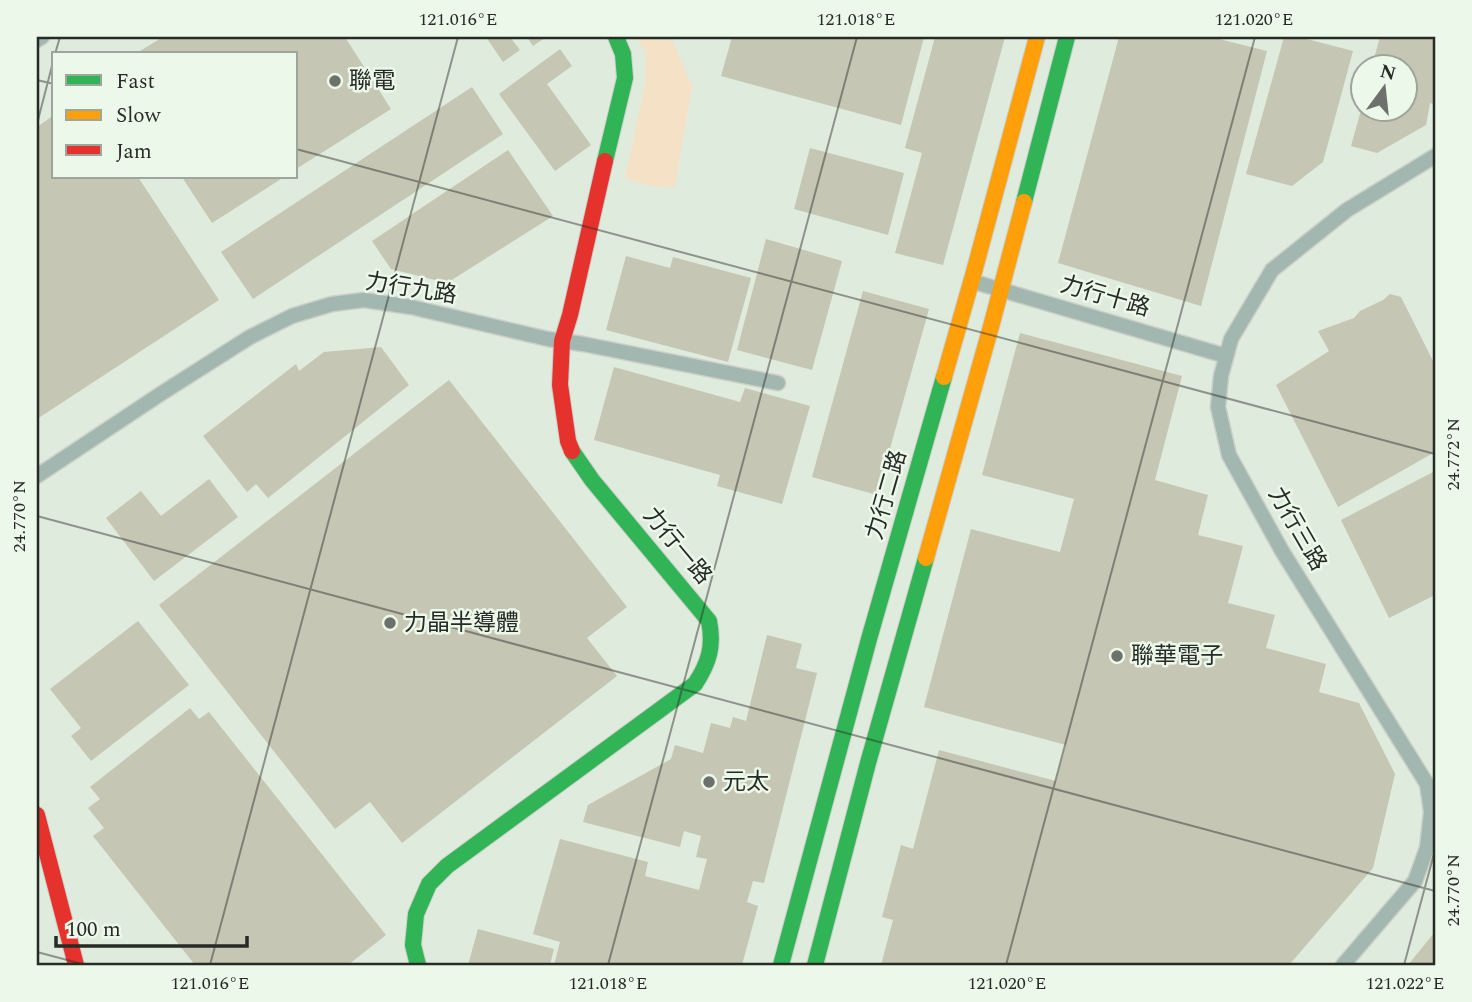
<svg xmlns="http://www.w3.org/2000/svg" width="1472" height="1002" viewBox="0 0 1472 1002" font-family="Spectral,'Noto Sans TC',serif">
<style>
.built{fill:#dfebdc;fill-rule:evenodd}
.green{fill:#f5e2c6}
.building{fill:#c5c6b3}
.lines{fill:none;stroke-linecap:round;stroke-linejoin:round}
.street-casing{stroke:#cbcfc9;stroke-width:17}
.fast-casing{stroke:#cbcfc9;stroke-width:18}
.slow-casing{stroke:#cbcfc9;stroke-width:18}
.jam-casing{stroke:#cbcfc9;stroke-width:18}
.street{stroke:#a2b7af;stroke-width:14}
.fast{stroke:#30b455;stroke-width:16}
.slow{stroke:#ff9f0a;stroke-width:16}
.jam{stroke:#e5322d;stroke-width:16}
.ticks{fill:none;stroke:#272b26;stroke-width:2;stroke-opacity:0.45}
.poi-dot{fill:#6d716b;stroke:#ecf8e9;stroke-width:2.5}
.labels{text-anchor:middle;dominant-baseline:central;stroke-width:5;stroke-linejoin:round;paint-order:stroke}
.poi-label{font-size:23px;fill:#272b26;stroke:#ecf8e9;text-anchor:start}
.street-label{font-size:23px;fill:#272b26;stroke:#ecf8e9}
.neatline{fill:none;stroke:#272b26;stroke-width:2.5}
.ticks-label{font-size:18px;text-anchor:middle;fill:#272b26}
</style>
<rect width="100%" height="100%" fill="#eef4ec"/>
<path class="built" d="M37,37H1435V965H37ZM54,54H296V177H54ZM1364,66H1406V108H1364Z"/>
<path class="green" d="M636,37H671L692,86L675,187C657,187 641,186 625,177L645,85L646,53Z"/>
<path class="building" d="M163,37H345L391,109L296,169V54H135Z
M486,37H510L520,50L503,62Z
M527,37H546L533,46Z
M732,37H924L901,125L721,76Z
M935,37H1005L943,265L895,253L922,153L905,148Z
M1119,37H1211L1267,51L1201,306L1058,263Z
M1284,37H1299L1353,51L1323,162L1292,186L1246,174Z
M1380,37H1435V104L1430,103L1426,125L1377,153L1351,146L1363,103L1364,108H1406V66H1372Z
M560,49L572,66L547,84L591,145L555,171L499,94Z
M472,87L503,134L253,299L221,252Z
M54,115V177H138L219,300L37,419V127Z
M810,148L904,173L888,235L794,209Z
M508,150L553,216L447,283L391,269L372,241Z
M182,177H284L212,223Z
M766,239L842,261L812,370L737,350Z
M626,256L670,268L673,257L751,278L728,362L606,330Z
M863,291L929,309L877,495L812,477Z
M1390,294L1401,297L1435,365V452L1338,507L1276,385L1329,351L1318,331L1354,318L1360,311L1383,300Z
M1020,333L1182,376L1155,480L1208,495L1198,535L1243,546L1228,603L1275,615L1266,648L1326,664L1319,692L1359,703L1395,774L1373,868L1289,965H881L893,920L882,917L901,845L913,849L939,750L1056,781L1066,745L924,707L971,529L1060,552L1074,499L982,475Z
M381,347L409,385L268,498L256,484L247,492L203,436L296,364L299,371L324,352Z
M614,367L740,402L745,388L810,406L782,504L717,486L720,475L594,440Z
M449,380L627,607L587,638L617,676L402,843L370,802L335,829L159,605Z
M1435,471V595L1389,618L1341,520Z
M209,479L238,517L154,581L106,518L141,491L161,516Z
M138,621L189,685L91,761L71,736L81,728L50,689Z
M767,635L802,644L796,668L817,673L764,883L753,881L747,902L758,906L742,965H554L560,942L533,934L560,839L648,862L645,876L699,890L707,859L696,857L701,836L684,831L680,847L583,822L588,805L671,759L675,745L703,753L711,723L730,728L733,717L746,721Z
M190,708L199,719L209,712L386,935L348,965H195L93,836L104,828L88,808L100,799L90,787Z
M478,929L554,949L550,965H468Z
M1434,933L1435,934V965H1408Z"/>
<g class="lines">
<defs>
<path id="street" d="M37,40L42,37
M971,281L1226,356
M37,476L162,393L250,337L292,316L332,304L364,300L411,307L548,339L583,344L778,383
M1343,965L1415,881L1427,848L1431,812L1427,784L1282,551L1229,455L1218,407L1221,376L1231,339L1272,270L1347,210L1435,156"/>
<path id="fast" d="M605,161L625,78L623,54L616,37
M1024,202L1067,37
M418,965L413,945L416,914L429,884L447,866L695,684C709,663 714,646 709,621L592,480L572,451
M781,965L869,639L944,377
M815,965L868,763L926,558"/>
<path id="slow" d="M944,377L974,272L1037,37
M926,558L992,323L1024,202"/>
<path id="jam" d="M572,451L568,441L560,385L562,341L570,315L605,161
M37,815L76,965"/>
</defs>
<use href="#street" class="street-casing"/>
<use href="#fast" class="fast-casing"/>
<use href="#slow" class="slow-casing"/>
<use href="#jam" class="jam-casing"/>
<use href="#street" class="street"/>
<use href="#fast" class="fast"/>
<use href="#slow" class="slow"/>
<use href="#jam" class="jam"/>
</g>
<path class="ticks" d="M55,54L60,37M37,80L54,84M37,124L54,58M296,149L1435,454M37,516L1435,891M37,952L86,965M210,965L458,37M608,965L857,37M1006,965L1255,37M1404,965L1435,850"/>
<g class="poi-dot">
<circle cx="335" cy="81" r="7"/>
<circle cx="390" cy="623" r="7"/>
<circle cx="1117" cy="656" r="7"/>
<circle cx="709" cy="782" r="7"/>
</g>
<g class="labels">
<g class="poi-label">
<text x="349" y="81">聯電</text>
<text x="404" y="623">力晶半導體</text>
<text x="1131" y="656">聯華電子</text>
<text x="723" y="782">元太</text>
</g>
<g class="street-label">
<text transform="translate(411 289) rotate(9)">力行九路</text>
<text transform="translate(1105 297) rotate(16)">力行十路</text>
<text transform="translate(887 495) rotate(-74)">力行二路</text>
<text transform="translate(1297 529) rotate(60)">力行三路</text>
<text transform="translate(677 546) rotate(50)">力行一路</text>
</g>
</g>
<rect width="1472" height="1002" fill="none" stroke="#ecf8e9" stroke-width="77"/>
<rect x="52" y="52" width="245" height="126" fill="#ecf8e9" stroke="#9da69b" stroke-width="2"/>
<rect x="66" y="75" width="35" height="10" fill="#30b455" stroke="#9da69b" stroke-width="2"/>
<text x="116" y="88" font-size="21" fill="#272b26">Fast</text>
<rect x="66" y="110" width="35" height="10" fill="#ff9f0a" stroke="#9da69b" stroke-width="2"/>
<text x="116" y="122" font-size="21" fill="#272b26">Slow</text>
<rect x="66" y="145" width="35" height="10" fill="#e5322d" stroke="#9da69b" stroke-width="2"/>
<text x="116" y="158" font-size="21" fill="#272b26">Jam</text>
<g transform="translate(1384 88) rotate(15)"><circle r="33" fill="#ecf8e9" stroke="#9da69b" stroke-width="2"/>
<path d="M0-5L12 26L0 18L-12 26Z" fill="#6d716b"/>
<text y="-10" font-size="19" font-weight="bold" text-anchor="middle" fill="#272b26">N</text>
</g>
<path d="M56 936v10h191v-10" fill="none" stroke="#272b26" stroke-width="3.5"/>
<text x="66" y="936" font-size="21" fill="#272b26" stroke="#ecf8e9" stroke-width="5" paint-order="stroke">100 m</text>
<rect x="38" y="38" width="1396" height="926" class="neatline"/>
<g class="ticks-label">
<text x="458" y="25">121.016°E</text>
<text x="856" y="25">121.018°E</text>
<text x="1254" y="25">121.020°E</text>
<text transform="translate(1453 454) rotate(-90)" y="6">24.772°N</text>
<text transform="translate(19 516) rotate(-90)" y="6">24.770°N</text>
<text transform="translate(1453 890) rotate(-90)" y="6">24.770°N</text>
<text x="210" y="989">121.016°E</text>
<text x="608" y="989">121.018°E</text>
<text x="1007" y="989">121.020°E</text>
<text x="1405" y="989">121.022°E</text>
</g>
</svg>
